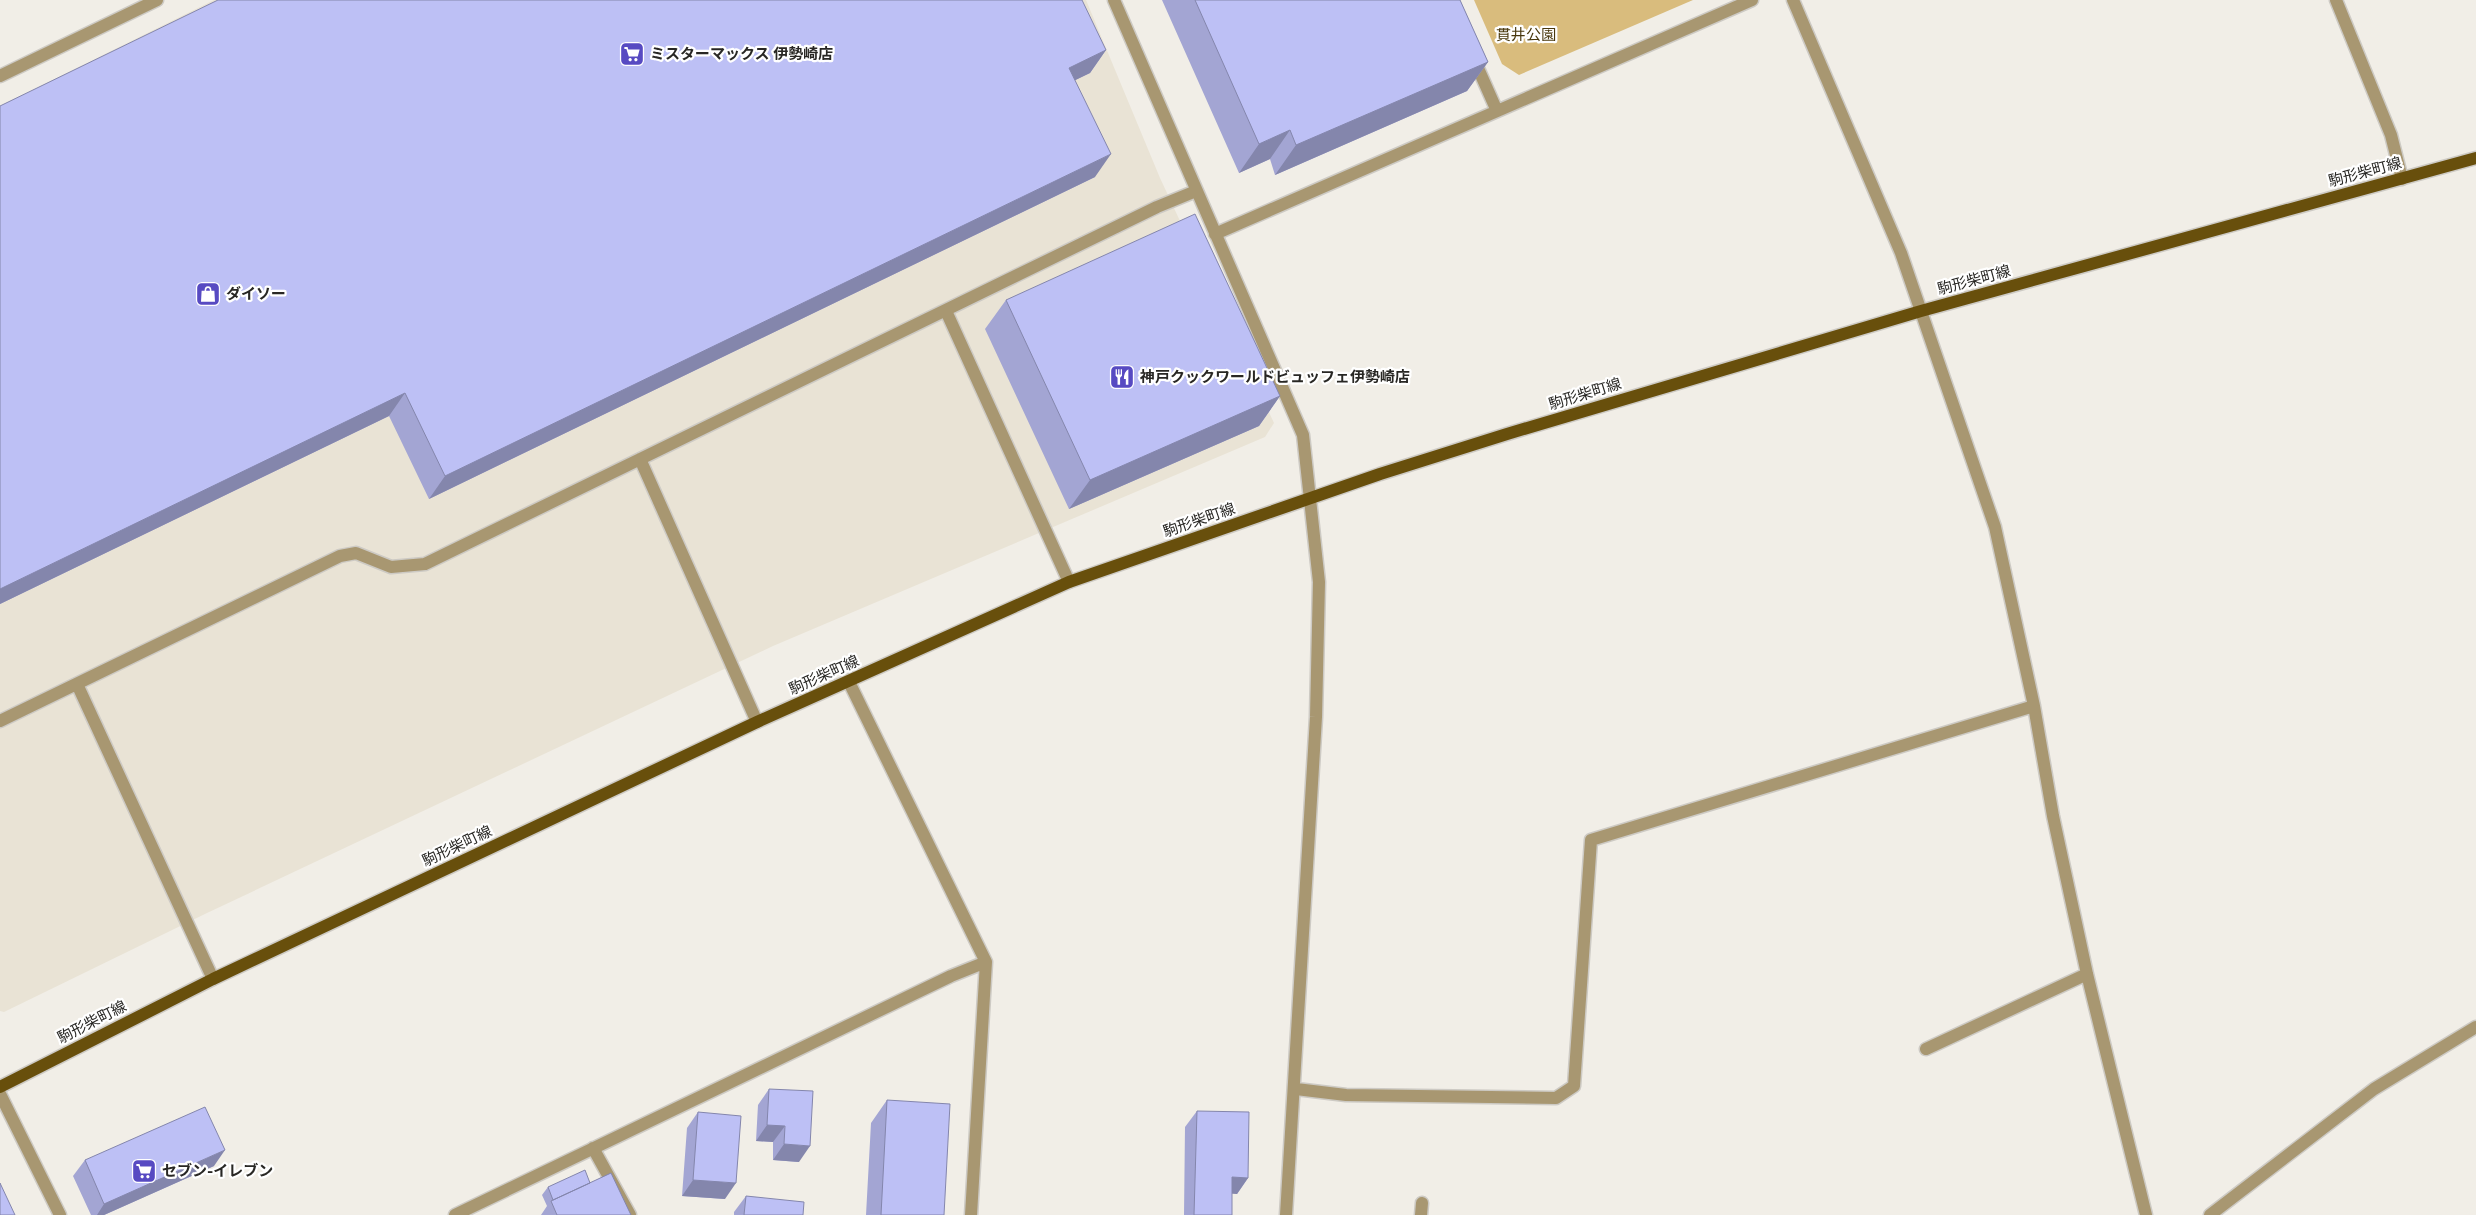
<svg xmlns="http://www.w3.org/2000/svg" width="2476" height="1215" viewBox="0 0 2476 1215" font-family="Raleway,'Noto Sans JP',sans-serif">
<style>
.built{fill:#e9e3d5}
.green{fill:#d9bc7d}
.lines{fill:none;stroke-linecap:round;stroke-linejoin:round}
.minor-casing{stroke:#cdcac4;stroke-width:15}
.major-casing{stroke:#cdcac4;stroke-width:15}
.minor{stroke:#a89771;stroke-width:12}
.major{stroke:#684f0c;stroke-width:12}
.wall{fill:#a3a5d3}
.shaded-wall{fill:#8486ac}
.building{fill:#bdc0f5;stroke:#8486ac}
.labels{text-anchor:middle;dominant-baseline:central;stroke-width:4.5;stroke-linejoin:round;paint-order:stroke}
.park-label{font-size:15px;fill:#49380d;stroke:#fff}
.poi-label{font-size:15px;font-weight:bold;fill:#282724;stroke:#fff;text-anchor:start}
.street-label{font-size:15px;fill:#282724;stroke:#fff}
</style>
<rect width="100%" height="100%" fill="#f1eee7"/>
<path class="built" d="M214,0H1086L1160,178L1274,423L1265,437L773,646L207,913L4,1012L0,1011V106Z"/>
<path class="green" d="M1474,0H1693L1519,75L1502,64Z"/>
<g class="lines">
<defs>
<path id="minor" d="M1114,0L1303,435L1319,582L1316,717L1286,1215
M1793,0L1901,253L1995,527L2034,706L2053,816L2087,974L2146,1215
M2336,0L2391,135L2402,179
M1473,57L1497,111
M0,76L157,0
M1215,234L1752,0
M946,311L1069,582
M640,459L757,722
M849,682L986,962L971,1215
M77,684L213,979
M0,721L340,556L356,553L391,567L425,564L1157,207L1196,191
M1926,1049L2087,974
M1296,1089L1346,1095L1556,1098L1574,1086L1591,840L2034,706
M0,1094L60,1215
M593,1148L630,1215
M455,1215L951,976L986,962
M1421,1215L1422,1203
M2210,1215L2374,1089L2476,1027"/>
<path id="major" d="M0,1087L213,979L757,722L1069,582L1380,474L1507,434L1921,311L2476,158"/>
</defs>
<use href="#minor" class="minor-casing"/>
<use href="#major" class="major-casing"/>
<use href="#minor" class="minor"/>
<use href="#major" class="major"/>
</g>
<path class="wall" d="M1162,0H1460L1488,62L1467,91L1275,175L1270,159L1239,173Z
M1106,50L1090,73L1075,80L1095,177L429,499L389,416L0,604V106Z
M1006,300L1280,396L1259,426L1069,509L985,329Z
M769,1089L799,1162L773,1160V1142L756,1141L758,1105Z
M887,1100L944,1215H866L871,1123Z
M1197,1111L1248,1178L1237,1194L1232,1193V1215H1184L1185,1127Z
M698,1112L725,1199L682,1196L687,1128Z
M85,1160L214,1166L104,1215H91L73,1176Z
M590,1183L631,1215H541L547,1206L542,1195L548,1187Z
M746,1196L803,1215H734V1212Z"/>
<path class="shaded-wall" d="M1106,50L1090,73L1053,91L1069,68Z
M1488,62L1467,91L1275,175L1296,145Z
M1290,130L1270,159L1239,173L1259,144Z
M1111,154L1095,177L429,499L445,476Z
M405,393L389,416L0,604V589Z
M1280,396L1259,426L1069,509L1090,480Z
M767,1125L785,1126L773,1142L756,1141Z
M784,1144L810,1146L799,1162L773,1160Z
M225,1150L214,1166L104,1215H97L104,1204Z
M1232,1177L1248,1178L1237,1194L1221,1193Z
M693,1180L736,1183L725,1199L682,1196Z"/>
<path class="building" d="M218,0H1082L1106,50L1069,68L1111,154L445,476L405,393L0,589V106Z
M1195,0H1460L1488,62L1296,145L1290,130L1259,144Z
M1195,214L1280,396L1090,480L1006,300Z
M769,1089L813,1091L810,1146L784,1144L785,1126L767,1125Z
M887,1100L950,1104L944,1215H881Z
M205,1107L225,1150L104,1204L85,1160Z
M1197,1111L1249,1112L1248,1178L1232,1177V1215H1194Z
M698,1112L741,1116L736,1183L693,1180Z
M585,1170L590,1183L553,1200L548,1187Z
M611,1173L631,1215H557L551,1201Z
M0,1183L15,1215H0Z
M746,1196L804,1202L803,1215H744Z"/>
<defs>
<symbol id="supermarket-square" viewBox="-11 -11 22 22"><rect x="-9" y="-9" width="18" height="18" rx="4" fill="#574ac2" stroke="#fff"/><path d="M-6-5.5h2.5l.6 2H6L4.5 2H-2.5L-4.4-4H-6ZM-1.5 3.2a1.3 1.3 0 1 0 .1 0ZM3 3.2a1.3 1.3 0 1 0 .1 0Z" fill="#fff"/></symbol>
<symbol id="shop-square" viewBox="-11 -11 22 22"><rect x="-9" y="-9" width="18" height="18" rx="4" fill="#574ac2" stroke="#fff"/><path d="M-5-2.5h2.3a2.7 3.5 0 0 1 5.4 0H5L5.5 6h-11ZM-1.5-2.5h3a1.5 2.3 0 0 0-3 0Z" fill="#fff"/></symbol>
<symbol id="restaurant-square" viewBox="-11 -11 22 22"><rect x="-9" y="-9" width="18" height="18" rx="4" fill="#574ac2" stroke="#fff"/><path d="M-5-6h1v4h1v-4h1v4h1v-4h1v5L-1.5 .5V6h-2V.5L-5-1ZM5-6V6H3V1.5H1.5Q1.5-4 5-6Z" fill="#fff"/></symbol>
</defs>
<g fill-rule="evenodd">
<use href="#supermarket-square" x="618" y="40" width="28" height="28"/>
<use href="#shop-square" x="194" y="280" width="28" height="28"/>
<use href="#restaurant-square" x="1108" y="363" width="28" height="28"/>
<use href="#supermarket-square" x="130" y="1157" width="28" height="28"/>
</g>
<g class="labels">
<g class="park-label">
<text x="1526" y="35">貫井公園</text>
</g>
<g class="poi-label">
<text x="650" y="54">ミスターマックス 伊勢崎店</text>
<text x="226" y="294">ダイソー</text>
<text x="1140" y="377">神戸クックワールドビュッフェ伊勢崎店</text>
<text x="162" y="1171">セブン-イレブン</text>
</g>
<g class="street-label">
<text transform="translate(2365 172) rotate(-15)">駒形柴町線</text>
<text transform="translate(1974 280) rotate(-15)">駒形柴町線</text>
<text transform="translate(1585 394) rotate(-17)">駒形柴町線</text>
<text transform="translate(1199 520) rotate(-19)">駒形柴町線</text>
<text transform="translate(824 675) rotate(-24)">駒形柴町線</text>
<text transform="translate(457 846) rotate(-25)">駒形柴町線</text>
<text transform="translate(92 1022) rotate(-27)">駒形柴町線</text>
</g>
</g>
</svg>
